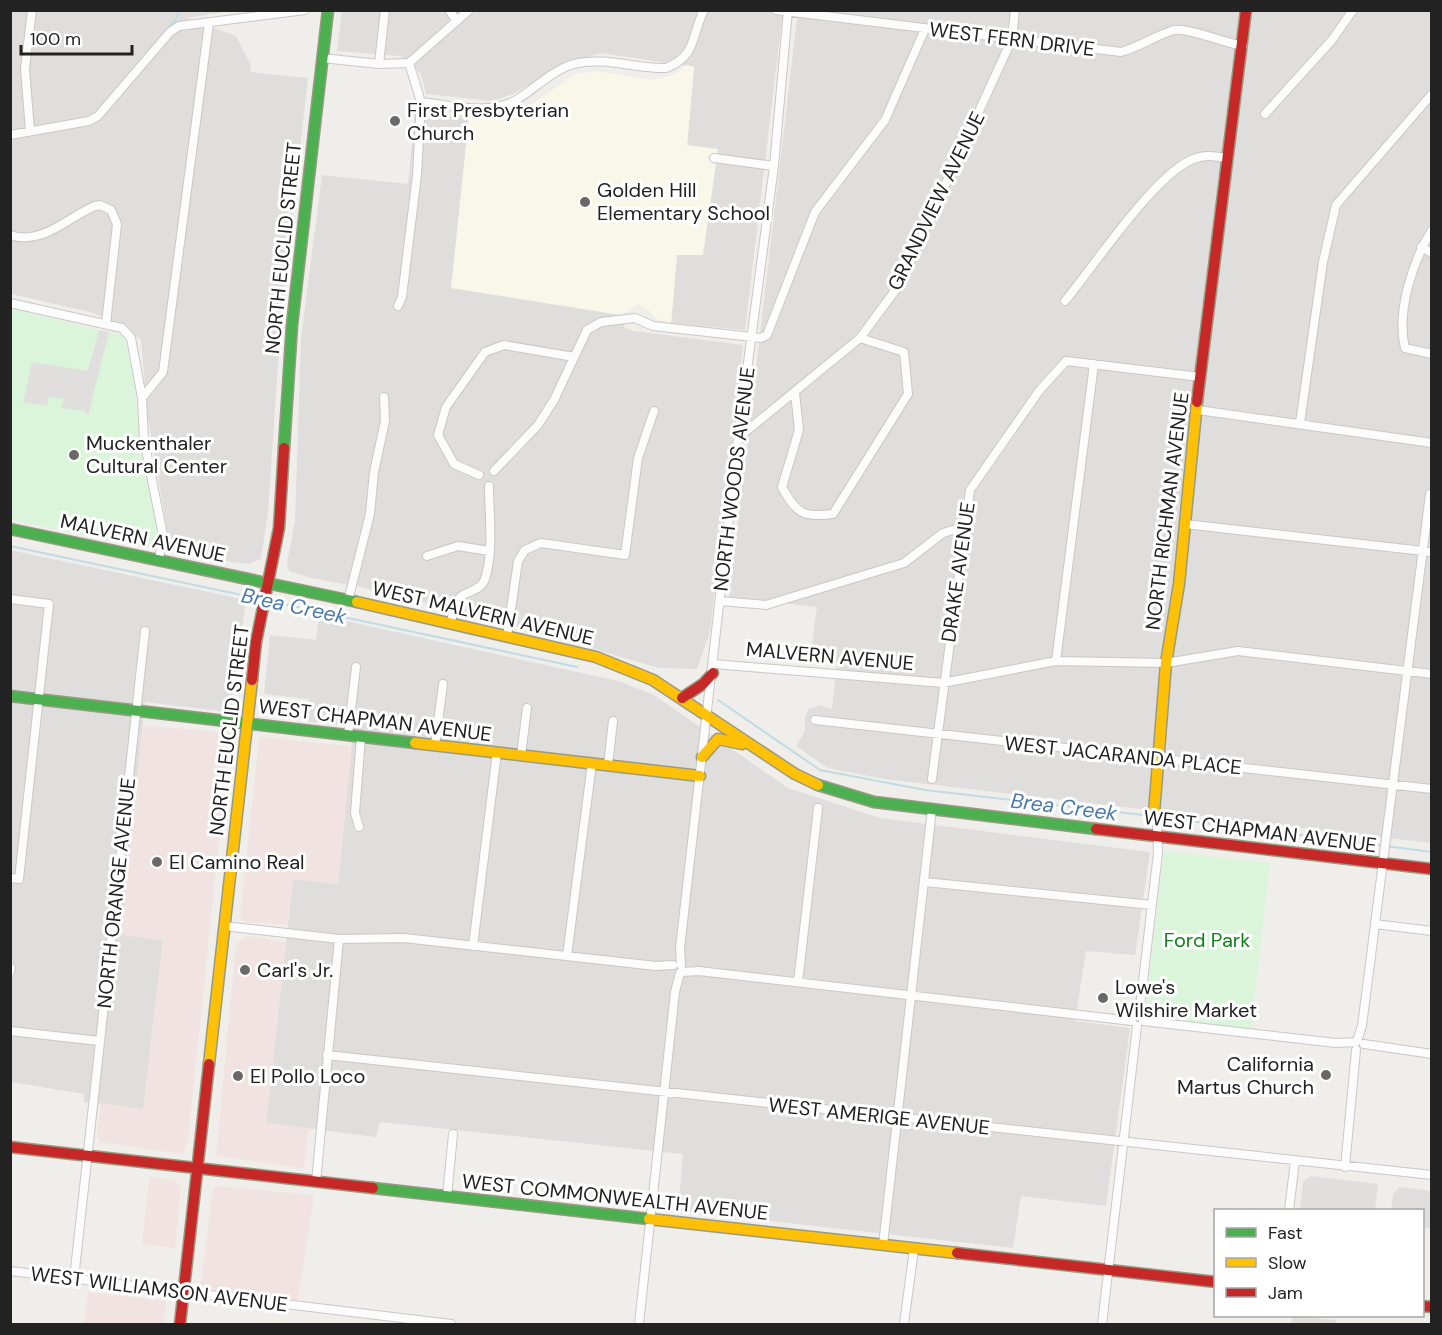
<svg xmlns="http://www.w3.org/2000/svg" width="1442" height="1335" viewBox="0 0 1442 1335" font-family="'DM Sans',sans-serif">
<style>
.residential{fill:#dfdedc}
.commercial{fill:#f1e3e1}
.education{fill:#f8f7e8}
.park{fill:#daf5da}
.parking{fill:#e0dfde}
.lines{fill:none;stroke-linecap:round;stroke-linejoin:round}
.stream{stroke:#bfdbe3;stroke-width:2}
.street-casing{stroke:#c9c8c7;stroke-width:10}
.fast-casing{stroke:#999a82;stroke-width:13}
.slow-casing{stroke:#999a82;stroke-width:13}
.jam-casing{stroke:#999a82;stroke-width:13}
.street{stroke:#fdfcfc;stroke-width:8}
.fast{stroke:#4caf50;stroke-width:10}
.slow{stroke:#ffc107;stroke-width:10}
.jam{stroke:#c62828;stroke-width:10}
.poi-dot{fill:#6a6968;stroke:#fff;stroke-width:2}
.labels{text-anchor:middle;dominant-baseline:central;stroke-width:6;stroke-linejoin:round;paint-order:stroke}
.street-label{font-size:20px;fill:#222;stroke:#fff}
.poi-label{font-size:20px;fill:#222;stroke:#fff;text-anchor:start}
.park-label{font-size:20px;fill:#0c8416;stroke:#fff}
.water-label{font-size:21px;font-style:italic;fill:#4a7aab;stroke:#fff}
</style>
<rect width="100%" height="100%" fill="#f0eeeb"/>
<path class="residential" d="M11,11H230L187,18L236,36L251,65L250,72L308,78L282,305L268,512L261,559L249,564L201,558L170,546L147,413L141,339L94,313L11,294Z
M342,11H783L745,330L671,323L677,254L702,255L717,149L687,146L694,67L601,53L571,62L513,94L493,101L426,94L421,74L400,56L337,51Z
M798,11H1431V843L884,779L828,768L796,746L805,731V718L808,709L820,705L832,709L837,663L810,661L817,607L729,597Z
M415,111L469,117L452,288L621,315L625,328L634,331L743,345L710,632L697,669L659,668L498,621L366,588L311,578L289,571L287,563L295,521L301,339L322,175L408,184Z
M10,550L246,600L231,706L228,712L145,702L122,935L163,940L143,1110L84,1102V1094L11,1082Z
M319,615L618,681L654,695L788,788L880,818L1150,852L1135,955L1086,951L1075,1021L1130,1028L1106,1206L1021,1196L1013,1248L678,1211L683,1154L380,1122L376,1137L266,1123L293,879L338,884L353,727L306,721L309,699L264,694L270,635L316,640Z"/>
<path class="commercial" d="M150,726L230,733L188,1140L182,1154L100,1142L97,1135L101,1103L143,1109L163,940L122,935L141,739L143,727Z
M261,737L338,745L349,746L352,749L338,884L293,879L287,925L246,922L240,917L259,739Z
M247,936L286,942L266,1123L309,1128L304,1168L216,1156L236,944Z
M149,1177L175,1180L181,1187L175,1248L142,1244Z
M217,1186L314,1195L298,1300L200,1288L213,1191Z
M88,1292L166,1301L163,1324H84Z"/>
<path class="education" d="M686,65L694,67L687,145L718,149L703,255H677L671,323L656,319L648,309L637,304L621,315L451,288L469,117L522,111L576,74L596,71L652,80L677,74Z"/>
<path class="park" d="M11,309L124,336L134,379L139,444L159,540L153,549L11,520Z
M1164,851L1270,863L1251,1029L1145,1016Z"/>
<path class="parking" d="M99,330L109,332L88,416L84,411L61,408L64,399L49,397L47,406L23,402L32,362L88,371Z
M1311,1176L1378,1184L1375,1210H1300L1303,1182Z
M1400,1187L1431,1191V1229L1423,1228L1422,1210H1391L1393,1194Z
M1292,1316L1336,1320V1324H1291Z"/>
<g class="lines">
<path class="stream" d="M147,53L176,19L179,10
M10,546L261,599
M269,601L577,667
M718,700L820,770L925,790L1152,816
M1158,817L1432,852"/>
<defs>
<path id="street" d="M449,10L457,21
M776,10L1121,52C1140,47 1156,35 1174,30C1186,27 1226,43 1243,46
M322,58L379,64L409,63L469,10
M379,64L385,10
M421,102C450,105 489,116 516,100C535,89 552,70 574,64C604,56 636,69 666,68C697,56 691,36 704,10
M1265,114L1332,40L1353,10
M30,131L25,69L32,10
M10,135L89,121L98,116L170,32L179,26L305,10
M714,158L774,166
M1432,230C1413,260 1396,312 1405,348L1432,354
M10,235C42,246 68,217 95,206L100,205L111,210L117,224L106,324
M1421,247L1432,253
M1065,301C1093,267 1154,176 1191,160C1204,154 1214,156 1227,158
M10,303L122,328L131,338L142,398L144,440L163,535L159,559
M398,306L402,297L417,175L421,102L409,63
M795,393L799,430L782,487C796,513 803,518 833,514L908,394L904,352L860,338
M142,398L163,372L209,23
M1198,410L1432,443
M1300,423L1323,262L1336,205L1432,94
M738,438L860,338L900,284L1012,39L1015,10
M494,471L538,425L554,400L587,330L601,322L635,318L653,326L761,338L767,335L815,212L885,120L925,29
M479,475L454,464L438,435L446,407L485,352L504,345L574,357
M1185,524L1432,552
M427,556L458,546L489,551
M10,599L49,604L19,879L10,878
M348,601L370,514L374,472L385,421L384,397
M720,601L766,605L904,563L943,533L963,527
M451,624C452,617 453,607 457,601C463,590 480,593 485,579C494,551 489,515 489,486
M507,637L518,561L525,550L541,543L625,555L638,458L654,411
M1056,661L1094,364
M714,664L943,683L1056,661L1166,663L1238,651L1432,674
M815,720L1432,789
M348,735L356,667
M435,745L443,684
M521,755L527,708
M608,765L613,721
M932,779L970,490L1039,391L1066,361L1200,377
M359,827L355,813L361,737
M925,882L1152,905
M1375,924L1432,931
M224,926L339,939L404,938L656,966L673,965
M473,946L497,752
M567,956L592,763
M681,965L680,948L738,438L774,166L788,10
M10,972L11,968
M681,972L699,971L1132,1021
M798,982L818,808
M1139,1015L1158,853L1157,823L1154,813
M1143,1021L1336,1043L1356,1042
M10,1031L99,1041
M1357,1041L1362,1026L1430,494
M1364,1044L1432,1054
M327,1055L1432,1175
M1345,1167L1356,1050
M316,1182L339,939
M447,1196L453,1134
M1289,1210L1295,1161
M883,1245L932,809
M10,1271L451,1324
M74,1279L145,631
M639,1324L675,992L680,973
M904,1324L914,1249
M1102,1324L1137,1026"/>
<path id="fast" d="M284,448L292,325L328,10
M10,529L357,602
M10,696L415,743
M818,785L874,802L1096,829
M373,1188L649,1219"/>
<path id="slow" d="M357,602L596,657L653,680L795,774L818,785
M415,743L700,776
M702,757L718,739L742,744
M1154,813L1166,663L1179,584L1197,402
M209,1064L252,680
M649,1219L957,1253"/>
<path id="jam" d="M1197,402L1246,10
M252,680L256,642L279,528L284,448
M682,698L703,684L713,673
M1096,829L1432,869
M10,1147L373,1188
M957,1253L1216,1282
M1422,1306L1432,1307
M180,1324L209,1064"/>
</defs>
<use href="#street" class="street-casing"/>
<use href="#fast" class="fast-casing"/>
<use href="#slow" class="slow-casing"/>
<use href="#jam" class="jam-casing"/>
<use href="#street" class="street"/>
<use href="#fast" class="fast"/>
<use href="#slow" class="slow"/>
<use href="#jam" class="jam"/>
</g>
<g class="poi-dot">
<circle cx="395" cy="121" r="6"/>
<circle cx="585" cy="202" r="6"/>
<circle cx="74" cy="455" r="6"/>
<circle cx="157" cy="862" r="6"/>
<circle cx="245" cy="970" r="6"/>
<circle cx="1103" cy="998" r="6"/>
<circle cx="1326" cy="1075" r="6"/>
<circle cx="238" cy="1076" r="6"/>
</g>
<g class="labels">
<g class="street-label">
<text transform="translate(1012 39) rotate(7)">WEST FERN DRIVE</text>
<text transform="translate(936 201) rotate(-64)">GRANDVIEW AVENUE</text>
<text transform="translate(283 248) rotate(-84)">NORTH EUCLID STREET</text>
<text transform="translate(734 479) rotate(-83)">NORTH WOODS AVENUE</text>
<text transform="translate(1167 511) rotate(-83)">NORTH RICHMAN AVENUE</text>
<text transform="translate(143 538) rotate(12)">MALVERN AVENUE</text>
<text transform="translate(958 572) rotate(-82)">DRAKE AVENUE</text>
<text transform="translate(483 613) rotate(13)">WEST MALVERN AVENUE</text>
<text transform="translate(830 656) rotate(5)">MALVERN AVENUE</text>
<text transform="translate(375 720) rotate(7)">WEST CHAPMAN AVENUE</text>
<text transform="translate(229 730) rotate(-83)">NORTH EUCLID STREET</text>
<text transform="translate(1123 755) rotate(6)">WEST JACARANDA PLACE</text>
<text transform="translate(1260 831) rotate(7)">WEST CHAPMAN AVENUE</text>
<text transform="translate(116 893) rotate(-84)">NORTH ORANGE AVENUE</text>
<text transform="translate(879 1116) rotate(6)">WEST AMERIGE AVENUE</text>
<text transform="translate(615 1197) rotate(6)">WEST COMMONWEALTH AVENUE</text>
<text transform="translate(159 1289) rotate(7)">WEST WILLIAMSON AVENUE</text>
</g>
<g class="poi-label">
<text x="407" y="110">First Presbyterian<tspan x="407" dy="23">Church</tspan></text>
<text x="597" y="190">Golden Hill<tspan x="597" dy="23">Elementary School</tspan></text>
<text x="86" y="443">Muckenthaler<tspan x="86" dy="23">Cultural Center</tspan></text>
<text x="169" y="862">El Camino Real</text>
<text x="257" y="970">Carl's Jr.</text>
<text x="1115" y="987">Lowe's<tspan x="1115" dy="23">Wilshire Market</tspan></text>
<text x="1314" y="1064" text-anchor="end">California<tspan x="1314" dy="23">Martus Church</tspan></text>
<text x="250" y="1076">El Pollo Loco</text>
</g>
<g class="park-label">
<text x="1207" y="940">Ford Park</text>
</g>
<g class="water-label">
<text transform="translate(294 606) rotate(12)">Brea Creek</text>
<text transform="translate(1064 807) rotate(7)">Brea Creek</text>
</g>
</g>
<rect width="1442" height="1335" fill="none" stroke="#222222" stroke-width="24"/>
<rect x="1214" y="1209" width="210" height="108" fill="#ffffff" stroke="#a7a7a7" stroke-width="1.5"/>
<rect x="1226" y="1228" width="30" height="9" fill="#4caf50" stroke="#a7a7a7" stroke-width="1.5"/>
<text x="1268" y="1239" font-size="18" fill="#222222">Fast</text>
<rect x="1226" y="1258" width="30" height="9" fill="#ffc107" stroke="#a7a7a7" stroke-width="1.5"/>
<text x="1268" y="1269" font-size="18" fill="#222222">Slow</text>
<rect x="1226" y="1288" width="30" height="9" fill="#c62828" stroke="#a7a7a7" stroke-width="1.5"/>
<text x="1268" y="1299" font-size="18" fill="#222222">Jam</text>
<path d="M21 45v9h111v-9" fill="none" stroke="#222222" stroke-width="3"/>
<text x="30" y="45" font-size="18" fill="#222222" stroke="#ffffff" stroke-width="4.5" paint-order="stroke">100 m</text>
</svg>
